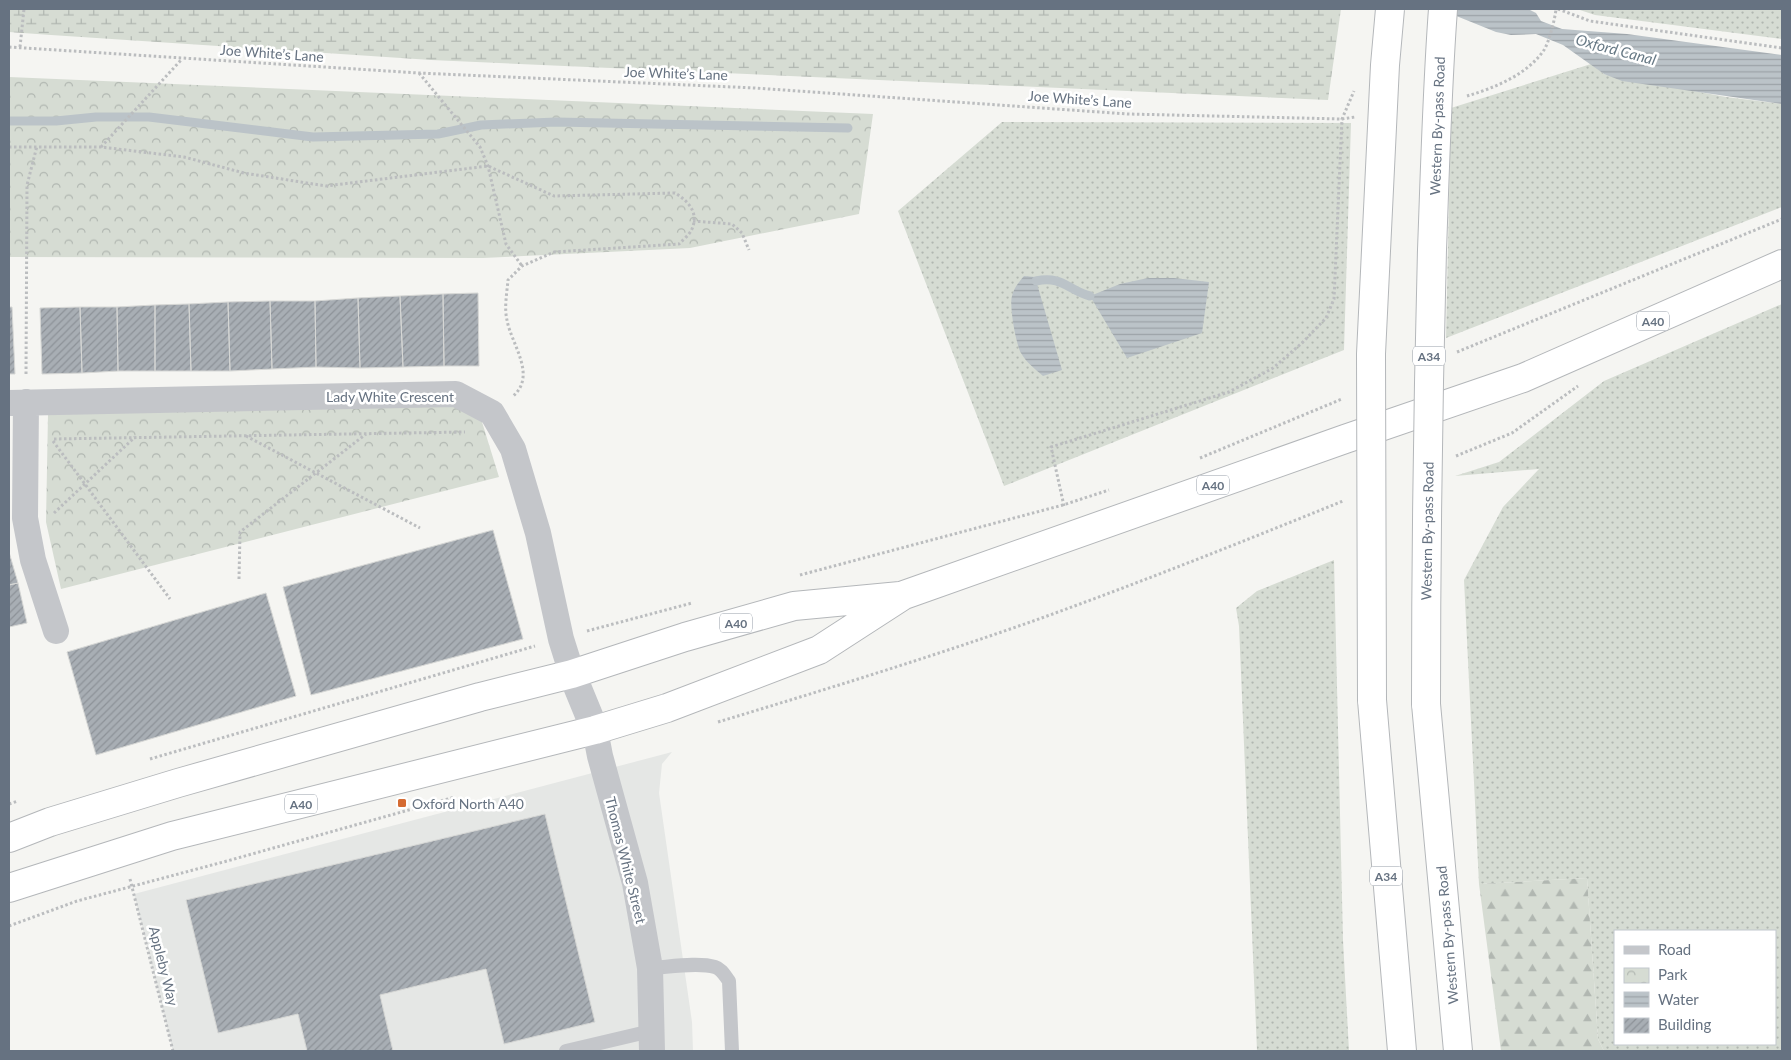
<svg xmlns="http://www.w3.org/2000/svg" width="1791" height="1060" viewBox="0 0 1791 1060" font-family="Lato,sans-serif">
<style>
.built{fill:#e5e7e5}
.grass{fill:url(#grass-dots);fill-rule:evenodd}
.forest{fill:url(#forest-firs)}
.wetland{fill:url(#wetland-marsh)}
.park{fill:url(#park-crowns)}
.water{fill:url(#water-rules)}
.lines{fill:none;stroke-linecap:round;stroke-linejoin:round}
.stream{stroke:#bbc3c8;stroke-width:9}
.building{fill:url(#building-hatch);stroke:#d6d7d5}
.trunk-casing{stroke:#b4b7ba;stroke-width:30}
.path{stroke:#bbbdbf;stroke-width:3;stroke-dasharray:2.5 2.5;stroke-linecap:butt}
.service{stroke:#c4c6ca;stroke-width:14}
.minor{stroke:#c4c6ca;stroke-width:26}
.tertiary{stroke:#c4c6ca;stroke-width:28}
.trunk{stroke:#fff;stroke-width:28}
.trunk-bridge-casing{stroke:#b4b7ba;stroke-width:30;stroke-linecap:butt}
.trunk-bridge{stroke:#fff;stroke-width:28}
.poi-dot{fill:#d56b32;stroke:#fff;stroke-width:2}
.labels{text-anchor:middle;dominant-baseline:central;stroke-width:5;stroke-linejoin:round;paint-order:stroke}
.shield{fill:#fff;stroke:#949ca7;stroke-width:1}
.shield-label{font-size:12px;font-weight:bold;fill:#667281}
.street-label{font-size:14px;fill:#667281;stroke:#fff}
.poi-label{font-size:14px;fill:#667281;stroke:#fff;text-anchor:start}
.water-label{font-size:15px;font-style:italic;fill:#677985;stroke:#fff}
</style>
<defs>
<pattern id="grass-dots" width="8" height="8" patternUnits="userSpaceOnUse" patternTransform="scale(1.25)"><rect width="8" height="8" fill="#d6dcd3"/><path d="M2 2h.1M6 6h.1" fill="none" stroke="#b1b7b1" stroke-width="1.8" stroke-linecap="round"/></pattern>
<pattern id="forest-firs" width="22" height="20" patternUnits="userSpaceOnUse" patternTransform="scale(1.25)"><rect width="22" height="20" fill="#d6dcd3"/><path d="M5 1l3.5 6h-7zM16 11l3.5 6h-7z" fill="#b1b7b1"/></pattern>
<pattern id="wetland-marsh" width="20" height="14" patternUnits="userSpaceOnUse" patternTransform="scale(1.25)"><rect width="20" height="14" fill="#d6dcd3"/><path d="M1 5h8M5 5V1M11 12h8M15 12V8" fill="none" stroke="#b1b7b1"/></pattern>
<pattern id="park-crowns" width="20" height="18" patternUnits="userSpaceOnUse" patternTransform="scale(1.25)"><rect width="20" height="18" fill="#d6dcd3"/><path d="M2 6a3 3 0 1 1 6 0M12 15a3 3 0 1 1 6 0" fill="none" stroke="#b1b7b1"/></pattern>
<pattern id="water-rules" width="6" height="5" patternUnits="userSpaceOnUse" patternTransform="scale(1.25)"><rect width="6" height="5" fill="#bbc3c8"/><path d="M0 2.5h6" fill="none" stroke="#9ca3a8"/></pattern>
<pattern id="building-hatch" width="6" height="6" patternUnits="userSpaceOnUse" patternTransform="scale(1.25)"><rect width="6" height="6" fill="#a8aeb4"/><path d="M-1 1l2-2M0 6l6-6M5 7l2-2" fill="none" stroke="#8d9298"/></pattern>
</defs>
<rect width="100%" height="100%" fill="#f5f5f2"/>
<path class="built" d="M672,752L662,764L659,793L692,1022L693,1051H173L134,894Z"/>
<path class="grass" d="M1577,9H1782V39L1595,15Z
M1591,64L1604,74L1726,97L1782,104V207L1446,338L1451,108Z
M1002,122L1351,123L1344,350L1004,486L898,211Z
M1782,304V1051H1604L1598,1039L1587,878L1479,884L1464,580L1503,507L1539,469L1455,476L1499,462L1604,381ZM1615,931H1775V1044H1615Z
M1334,560L1343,940L1349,1051H1257L1239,626L1236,608L1257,591Z"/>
<path class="forest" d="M1587,878L1598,1039L1604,1051H1501L1479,884Z"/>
<path class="wetland" d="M9,9H1341L1328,100L431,60L51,35L9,32Z"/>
<path class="park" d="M9,77L873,114L859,214L690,248L483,258L9,257Z
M457,405L482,422L499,477L61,589L46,522L48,414Z"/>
<path class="water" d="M1439,9H1528L1536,13L1541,21L1562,29L1627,34L1782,55V104L1622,81L1604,74L1563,45L1536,34L1511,35L1496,32Z
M1024,276L1035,277L1062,370L1043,376C1035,369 1026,362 1021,353C1016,344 1009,306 1012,296C1014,288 1019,282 1024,276Z
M1148,278H1174L1209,282L1202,333L1127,358L1090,296L1120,284Z"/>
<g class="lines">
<path class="stream" d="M9,121H56L96,117H149L313,137L438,134L481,125L556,122L848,128
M1036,281C1062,275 1069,291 1090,296"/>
</g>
<path class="building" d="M478,293L479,366H444L443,294Z
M443,294L444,366L403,367L400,296Z
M400,296L403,367L360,368L358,298Z
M358,298L360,368L316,367L315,301Z
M270,301H315L316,367L272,369Z
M270,301L272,369L230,371L228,302Z
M228,302L230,371H191L189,304Z
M189,304L191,371H155V305Z
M155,305V371H118L117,307Z
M9,307H12L15,374H9Z
M80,307H117L118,371L82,373Z
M80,307L82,373L42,374L40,308Z
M493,530L523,639L311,695L283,587Z
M9,552L18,583L9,585Z
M18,583L27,623L9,627V585Z
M266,593L296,696L96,755L67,652Z
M545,814L595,1022L504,1044L486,969L380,995L393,1051H307L298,1014L218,1033L186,900Z"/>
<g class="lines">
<defs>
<path id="trunk" d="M1372,700L1402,1051
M1426,704L1458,1051
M9,838L50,822L178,783L480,697L572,674L685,637L794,606L900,596
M9,888L172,836L595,730L667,708L819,650L904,595L1345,439L1523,378L1782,264"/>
</defs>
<use href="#trunk" class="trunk-casing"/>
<path class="path" d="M1558,9L1590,21L1782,48
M9,47L419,73L755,88L1128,114L1342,119L1355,117
M20,47L24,9
M419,73L480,147L488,166L506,244L522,266
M1467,96C1494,88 1527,75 1544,50C1549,42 1555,19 1556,9
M9,147H101L184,157L244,173L326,186L488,166L554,196L675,193C688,201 699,212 692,229C690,234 683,240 679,244L554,252L522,266L508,280C507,292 504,308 507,320C511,344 538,376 512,397
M101,147L182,59
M693,221L732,224L742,233L749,250
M1457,352L1782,219
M26,374L27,185L37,146
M246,436L420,528
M54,439L465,432
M53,441L170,599
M1456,456L1512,433L1578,386
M1200,458L1342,399
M1064,506L1051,447L1229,392L1273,368L1302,343L1326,318L1334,299L1342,119L1354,91
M54,513L135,437
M800,575L1063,505L1109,490
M239,579L240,532L366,434
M587,631L692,603
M718,722C824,690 931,657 1036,620C1139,583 1242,542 1343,501
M150,759L535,646
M9,804L18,801
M130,879L173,1051
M9,926L77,901L227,861L455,797"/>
<path class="service" d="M650,968C669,967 698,962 715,967C722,969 725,976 729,981L732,1051
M566,1051L651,1031"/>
<path class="minor" d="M26,402L25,518L33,560L56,631
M9,403L456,394L492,413L513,449L538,533L561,639L572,674
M595,730L600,756L635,883L650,968L652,1051"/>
<path class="tertiary" d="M572,674L595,730"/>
<use href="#trunk" class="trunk"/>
<defs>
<path id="trunk-bridge" d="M1372,700L1371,354L1385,65L1390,9
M1426,704C1426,552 1428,401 1432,250C1435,170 1437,89 1443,9"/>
</defs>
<use href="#trunk-bridge" class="trunk-bridge-casing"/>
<use href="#trunk-bridge" class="trunk-bridge"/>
</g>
<rect class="poi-dot" x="397" y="798" width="10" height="10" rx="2.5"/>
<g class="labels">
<g class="shield">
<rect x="1637" y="311.5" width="32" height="19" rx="4"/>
<rect x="1413" y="346.5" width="32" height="19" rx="4"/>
<rect x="1197" y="475.5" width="32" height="19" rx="4"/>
<rect x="720" y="613.5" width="32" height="19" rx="4"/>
<rect x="285" y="794.5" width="32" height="19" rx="4"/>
<rect x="1370" y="866.5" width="32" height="19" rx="4"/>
</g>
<g class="shield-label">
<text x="1653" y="321">A40</text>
<text x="1429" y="356">A34</text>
<text x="1213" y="485">A40</text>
<text x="736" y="623">A40</text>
<text x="301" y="804">A40</text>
<text x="1386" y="876">A34</text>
</g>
<g class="street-label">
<text transform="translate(272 53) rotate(4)">Joe White’s Lane</text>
<text transform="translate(676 73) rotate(2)">Joe White’s Lane</text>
<text transform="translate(1080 99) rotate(4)">Joe White’s Lane</text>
<text transform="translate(1437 126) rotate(-88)">Western By-pass Road</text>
<text x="390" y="396">Lady White Crescent</text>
<text transform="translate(1427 531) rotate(-89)">Western By-pass Road</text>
<text transform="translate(626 860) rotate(76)">Thomas White Street</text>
<text transform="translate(1447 935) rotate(-95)">Western By-pass Road</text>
<text transform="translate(164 966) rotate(76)">Appleby Way</text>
</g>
<g class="poi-label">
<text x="412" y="803">Oxford North A40</text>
</g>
<g class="water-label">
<text transform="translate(1616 49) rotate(15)">Oxford Canal</text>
</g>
</g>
<rect width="1791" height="1060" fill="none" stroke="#667281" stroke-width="20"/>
<rect x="1614" y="930" width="162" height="115" fill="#ffffff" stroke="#c2c7cd"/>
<rect x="1624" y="946" width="25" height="8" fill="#c4c6ca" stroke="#c2c7cd"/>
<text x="1658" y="955" font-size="15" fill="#667281">Road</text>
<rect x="1624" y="968" width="25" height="15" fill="url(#park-crowns)" stroke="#c2c7cd"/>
<text x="1658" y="980" font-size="15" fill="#667281">Park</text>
<rect x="1624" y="992" width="25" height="15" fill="url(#water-rules)" stroke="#c2c7cd"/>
<text x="1658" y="1005" font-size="15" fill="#667281">Water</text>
<rect x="1624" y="1018" width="25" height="15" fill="url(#building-hatch)" stroke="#c2c7cd"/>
<text x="1658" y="1030" font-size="15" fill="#667281">Building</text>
</svg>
